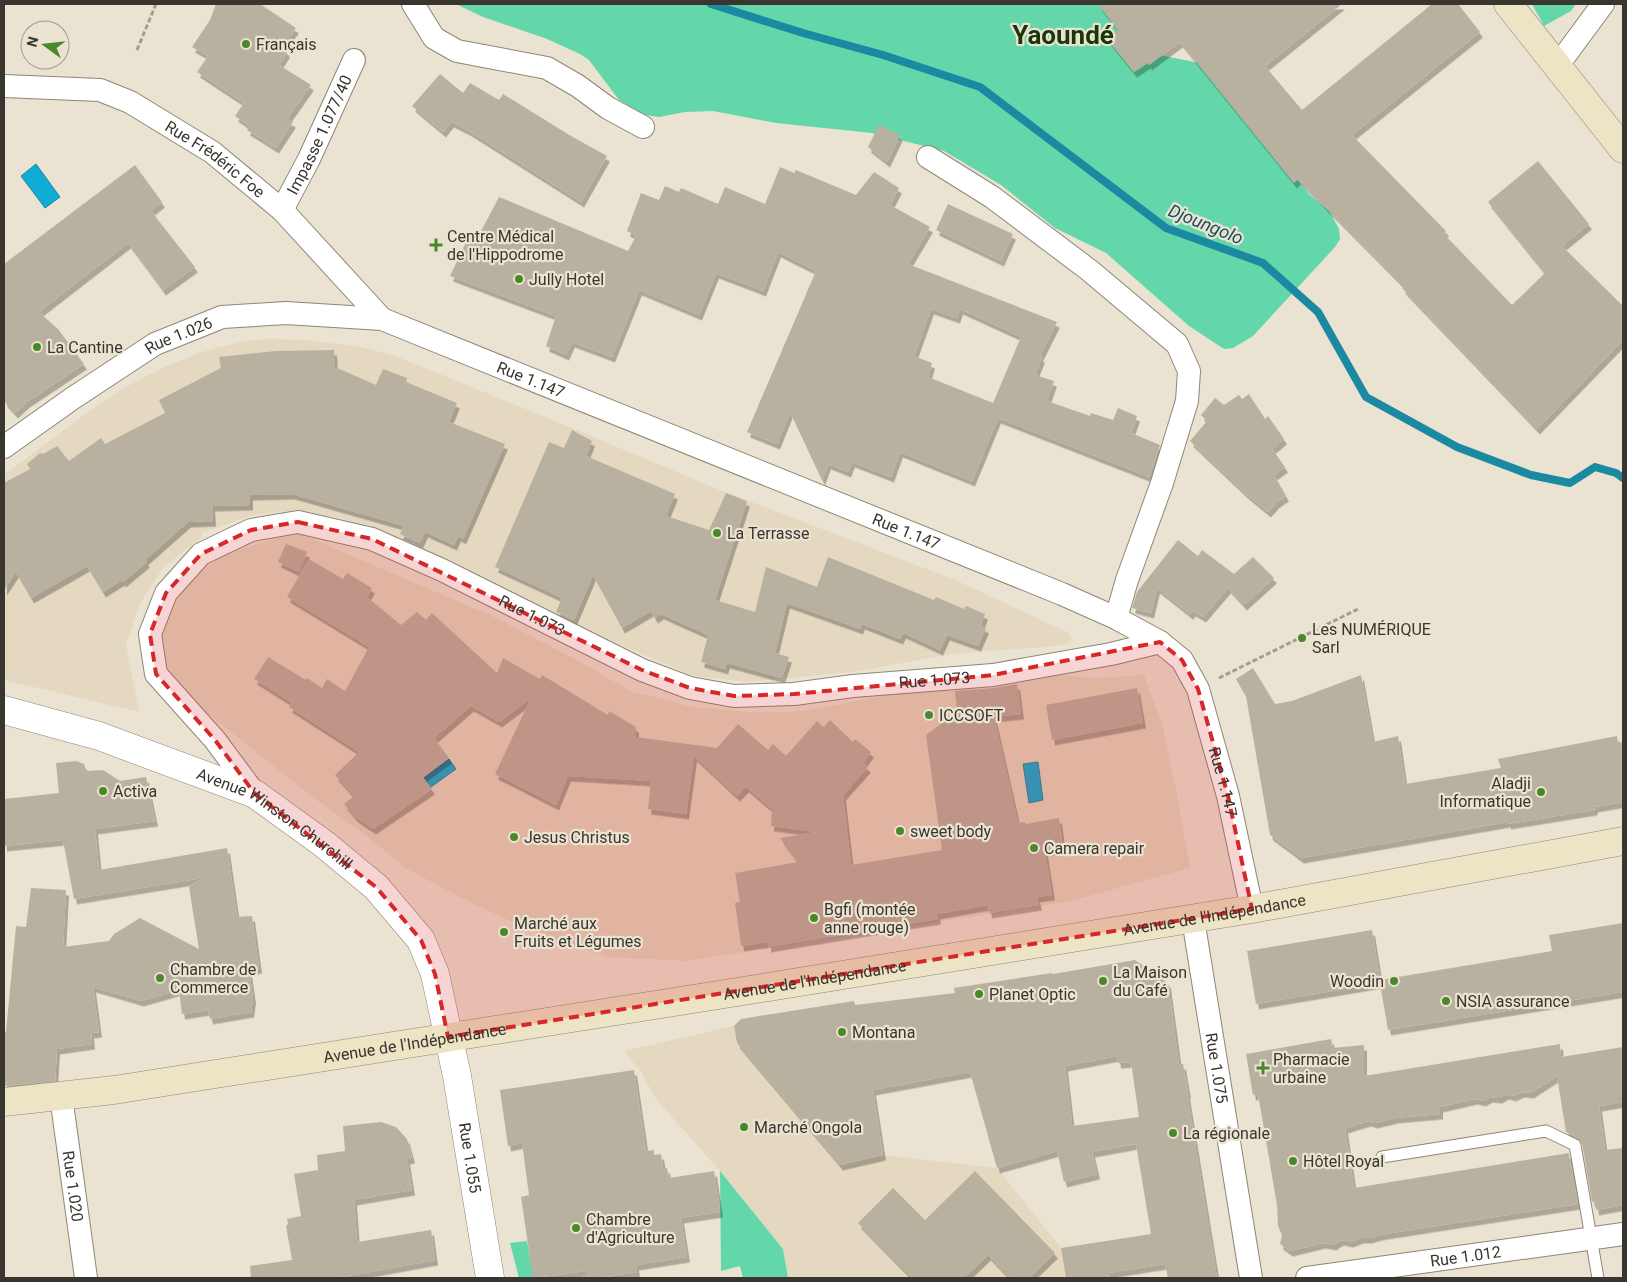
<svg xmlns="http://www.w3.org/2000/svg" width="1627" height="1282" viewBox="0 0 1627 1282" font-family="Roboto,sans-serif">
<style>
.built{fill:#e4d8c0}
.green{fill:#63d7a9}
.water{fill:#0facd4;stroke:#1c89a2}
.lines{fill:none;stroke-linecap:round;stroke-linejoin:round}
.stream{stroke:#1c89a2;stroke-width:8}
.building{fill:#b9b1a0;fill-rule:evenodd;filter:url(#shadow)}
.service-casing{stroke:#8e8676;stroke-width:13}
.minor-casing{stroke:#8e8676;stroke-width:24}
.tertiary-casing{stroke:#8e8676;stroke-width:29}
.secondary-casing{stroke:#8e8676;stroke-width:29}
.path{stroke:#a49e91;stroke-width:3;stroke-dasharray:5 2.5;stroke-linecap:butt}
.service{stroke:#fff;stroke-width:11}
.minor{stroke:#fff;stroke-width:22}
.tertiary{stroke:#fff;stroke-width:28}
.secondary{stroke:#ede3c5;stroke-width:28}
.marked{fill:#d62828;fill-opacity:0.2;stroke:#d62828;stroke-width:4;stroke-dasharray:10 6;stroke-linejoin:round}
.poi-dot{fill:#498929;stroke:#ebe3d1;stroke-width:2}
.labels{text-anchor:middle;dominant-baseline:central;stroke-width:4.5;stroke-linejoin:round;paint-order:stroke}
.poi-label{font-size:16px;fill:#39362f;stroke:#ebe3d1;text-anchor:start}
.street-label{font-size:16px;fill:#39362f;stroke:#ebe3d1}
.water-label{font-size:18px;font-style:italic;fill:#184f60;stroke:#ebe3d1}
.town-label{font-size:26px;font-weight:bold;fill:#193709;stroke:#ebe3d1}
</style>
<defs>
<filter id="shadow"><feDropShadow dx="3" dy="5.5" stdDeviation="0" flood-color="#0004"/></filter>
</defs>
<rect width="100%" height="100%" fill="#ebe3d1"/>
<path class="built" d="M270,339L304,340L362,347L395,356L531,411L720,490L953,579L1065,631L1071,636V640L1070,642L1066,644L1046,647L953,654L852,672L748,682L694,676L599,636L408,543L344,519L301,511L265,513L247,517L202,533V537L163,568L140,603L126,645L139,712L4,680V475L88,412L122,389L164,367L199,353L220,347L246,341Z
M300,535H303L490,615L575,659L634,693L648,695L692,707L751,712H790L818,709L958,680L1035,673L1093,678L1144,675L1162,723L1178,799L1190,868L1067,902L686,961L609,957L576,947L508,920L466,900L405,868L372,840L314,798L199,707L165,668L162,637L166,619L174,600L196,574L225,555L250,546L278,538Z
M734,1026L737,1043L840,1165L883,1155L997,1168L1061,1248L1066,1278H788L783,1249L720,1171L656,1099L641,1072L624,1051Z"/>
<path class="green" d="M456,4H1103L1107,13L1155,54L1204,64L1287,168L1310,195L1330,212L1339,229L1340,239L1335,247L1253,336L1233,348L1224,349L1189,326L1106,253L1055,228L1001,185L944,151L872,133L776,123L713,111L685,112L659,117L645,115L619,100L589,60L580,54L547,39L483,17Z
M1532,4H1576L1571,11L1544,26Z
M720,1171L783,1249L788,1278H743L740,1266L721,1271Z
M527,1241L534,1278H519L510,1243Z"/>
<path class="water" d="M36,164L60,197L45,208L21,176Z
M449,759L456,769L431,787L424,778Z
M1038,762L1043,800L1029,803L1023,764Z"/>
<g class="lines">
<path class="stream" d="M711,4L803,33L883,55L980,87L1166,228L1263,263L1318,312L1366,397L1457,447L1531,475L1570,483L1595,467L1616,473L1623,478"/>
</g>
<path class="building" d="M216,4H260L296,28L282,46L287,52L279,65L311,85L287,119L293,122L276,148L247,130L249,126L235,116L244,103L197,72L208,56L192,47L210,20Z
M1098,4H1342L1265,66L1302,110L1432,4H1458L1480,32L1352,135L1446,231L1443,233L1512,305L1545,273L1488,202L1538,161L1589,224L1562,246L1623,306V340L1537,429L1402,288L1404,286L1298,179L1294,183L1180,42L1149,65L1148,63L1134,72L1107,39L1118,30Z
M440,74L463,93L470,83L499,100L503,94L571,136L607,156L581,202L469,131L451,122L443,132L412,106Z
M879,125L900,135L887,162L868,147Z
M135,165L162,202L151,211L195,267L163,290L128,243L39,312L58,329L84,364L27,402L15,413L4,401V264Z
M780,167L794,173L796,170L856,195L874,172L899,188L890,205L930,227L908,264L1057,322L1040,356L1042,357L1035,375L1054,381L1047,401L1090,416L1091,413L1113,420L1118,408L1137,416L1131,433L1160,445L1149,477L998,418L972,481L900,452L891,477L852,462L848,472L828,464L822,480L790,412L777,444L747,432L816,271L778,252L763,291L716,273L699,315L639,290L612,357L572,342L566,355L546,346L556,316L450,276L470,234L478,237L499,197L628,251L636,236L627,231L641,193L659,200L665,186L679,192L681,188L718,204L725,187L765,204ZM931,309L957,318L960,309L1021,337L993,403L928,377L932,363L914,356Z
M948,204L1013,234L1001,261L936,230Z
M334,350L335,367L376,385L383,369L407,378L406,382L457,403L449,422L505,444L463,539L458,536L454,545L425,532L420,543L400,534L404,526L292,494L250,495V505L212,506L213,521L188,522L145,560L147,562L123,582L122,580L103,592L87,566L31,598L16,572L4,590V483L30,469L27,464L40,453L43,454L57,446L69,461L101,438L105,444L165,413L159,400L221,368L219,357L276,351Z
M1249,394L1265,419L1268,416L1284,439L1272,449L1285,467L1274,475L1286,496L1277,502L1268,512L1246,494L1190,441L1207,421L1201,415L1215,398L1224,405L1239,395L1242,399Z
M572,430L592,441L586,456L675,494L666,516L709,530L726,493L747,501L715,600L755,612L766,567L817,587L828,557L934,600L936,597L964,609L966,606L985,614L981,625L986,628L978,646L947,635L940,650L903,633L900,639L862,624L860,629L787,603L775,653L789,657L782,678L727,663L725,669L701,662L708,635L661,614L655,618L651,611L622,628L593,575L574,620L556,612L562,598L495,567L549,442L564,448Z
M1178,540L1198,556L1202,550L1234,574L1253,557L1274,578L1244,605L1228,588L1203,617L1193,611L1190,614L1157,588L1151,613L1132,608L1137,592Z
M286,544L307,552L299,572L278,562Z
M309,559L343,579L347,573L372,588L367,597L401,625L417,612L426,620L432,613L497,673L503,658L540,679L542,675L608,715L609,711L636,727V737L717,748L738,724L768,750L773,744L786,756L817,721L824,727L830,720L853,742L855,739L871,752L863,763L868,767L843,795L851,865L942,850L926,735L957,712L955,691L994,688L1017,684L1021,714L994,717L1018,823L1025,822V824L1059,818L1063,848L1045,851L1052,895L1037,897L1039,905L989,913L988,905L937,914L938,919L907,924L768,947V942L741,946L735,903L740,902L735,873L798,862L780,838L817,832L771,826L772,809L746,787L737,796L694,756L686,814L648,809L651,781L568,776L556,805L495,774L531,698L499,722L471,706L434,738L449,758L423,777L432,789L373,829L355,817L344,804L354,796L335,775L359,752L289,707L292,703L254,679L268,657L306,680L307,678L322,688L327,679L345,691L369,647L287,597Z
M1253,668L1275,704L1292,701L1361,675L1373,742L1398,736L1405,784L1501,768L1498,759L1617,736L1618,743L1623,742V802L1595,807L1594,810L1508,824V822L1301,858L1270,835L1246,696L1236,679Z
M1137,688L1143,723L1052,740L1046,705Z
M76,761L84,764L86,771L103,770L120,781L146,777L155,821L95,829L99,870L227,848L237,917L252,916L259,968L249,970L253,998L251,1012L210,1019L208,1010L182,1014L179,990L141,1001L93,987L99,1032L91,1033L92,1044L57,1049L55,1081L4,1086V1032H6L16,926L26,927L31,888L66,890L63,947L109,941L114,934L140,918L199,949L189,887L203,878L74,899L63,840L4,846V799L59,793L56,763Z
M1623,923V992L1388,1030L1380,983L1256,1004L1247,951L1372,930L1380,980L1552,951L1549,935Z
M1135,960L1168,983L1179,1064H1183L1188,1093H1187L1217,1278H1168L1165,1264L1108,1273L1109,1278H1066L1061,1248L1151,1234L1136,1144L1092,1152L1097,1174L1064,1182L1057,1151L997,1168L970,1072L873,1090L883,1155L840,1165L737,1043L734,1026L741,1019L854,1001L855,1005L955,993L954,988L1052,973L1053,974ZM1117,1056L1118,1063L1131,1062L1139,1117L1072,1126L1065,1066Z
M1331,1039L1333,1048L1364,1045V1076L1560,1044L1561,1057L1623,1047V1102L1599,1106L1605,1150L1623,1148V1205L1596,1210L1595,1201L1592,1202L1582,1143L1579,1138L1566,1132L1557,1076L1531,1093L1522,1092L1513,1096L1506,1094L1499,1098L1490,1097L1483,1101L1475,1099L1440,1107V1114L1395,1118L1375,1123L1368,1121L1345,1128L1354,1188L1569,1153L1568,1150L1578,1204L1379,1235L1369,1238H1361L1350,1242L1341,1240L1333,1245L1323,1243L1290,1251L1280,1244L1282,1235L1278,1226L1277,1205L1258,1094L1253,1095L1246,1054Z
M634,1070L646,1151L654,1150V1155L661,1154L663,1168H667L669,1178L714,1171L720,1212L681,1218L687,1257L636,1265L637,1272L599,1278H585V1271L533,1278L521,1197L529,1195L522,1143L508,1146L500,1090Z
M381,1122L396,1127L407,1139L412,1158L407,1159L412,1190L354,1200L357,1242L431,1230L435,1260L337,1278H251L250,1266L292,1260L286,1226L288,1224L287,1219L301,1216L294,1174L318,1170L317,1155L345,1151L343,1126Z
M975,1171L1055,1253L1029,1278H1010L988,1255L964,1278H912L858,1223L893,1188L925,1220Z"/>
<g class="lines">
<defs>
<path id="service" d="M1382,1157L1546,1131L1575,1145L1598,1278"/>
<g id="minor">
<path d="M413,4L434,38L457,51L547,68L578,86L608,108L643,127"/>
<path d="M1558,65L1603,4"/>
<path id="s1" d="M4,86L100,90L130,102L212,152L282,210L382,319"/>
<path d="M928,157L992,197L1089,270L1177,344L1189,371L1187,401L1162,483L1127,580L1116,618"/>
<path id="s2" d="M282,210L309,159L354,60"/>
<path id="s3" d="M4,447L73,398L155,344L222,317L286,313L382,319L1062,594L1116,618L1160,642L1182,660L1198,689L1228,796L1252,909"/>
<path id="s4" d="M255,794L215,740L156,674L150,634L166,593L201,554L251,530L298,522L372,539L442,570L642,670L690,688L734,696L794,694L853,686L993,675L1111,654L1160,642"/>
<path id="s5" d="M1193,919L1251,1278"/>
<path id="s6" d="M61,1096L86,1278"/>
<path id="s7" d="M1307,1278L1623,1234"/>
</g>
<g id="tertiary">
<path id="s8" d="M4,710L99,736L255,794L324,844L376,887L421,940L435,974L457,1076L490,1278"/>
</g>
<g id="secondary">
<path d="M1508,4L1623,149"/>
<path id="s9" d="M4,1102L114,1090L731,993L1252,909L1623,841"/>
</g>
</defs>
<use href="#service" class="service-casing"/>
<use href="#minor" class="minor-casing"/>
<use href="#tertiary" class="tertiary-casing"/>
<use href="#secondary" class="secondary-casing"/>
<path class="path" d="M137,50L156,4
M1219,678L1360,608"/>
<use href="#service" class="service"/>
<use href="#minor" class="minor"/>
<use href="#tertiary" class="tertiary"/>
<use href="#secondary" class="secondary"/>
</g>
<path class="marked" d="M298,522L372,539L642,670L690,688L734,696L794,694L993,675L1160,642L1182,660L1198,689L1228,796L1252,909L448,1037L435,974L421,940L376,887L255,794L215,740L156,674L150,634L166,593L201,554L251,530Z"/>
<g class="poi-dot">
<circle cx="246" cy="44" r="5"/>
<path d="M433.5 237.5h5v5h5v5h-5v5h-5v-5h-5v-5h5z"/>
<circle cx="519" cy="279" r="5"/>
<circle cx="37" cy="347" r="5"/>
<circle cx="717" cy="533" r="5"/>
<circle cx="1302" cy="638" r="5"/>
<circle cx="929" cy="715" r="5"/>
<circle cx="103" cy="791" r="5"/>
<circle cx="1541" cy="792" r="5"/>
<circle cx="900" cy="831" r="5"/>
<circle cx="514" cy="837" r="5"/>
<circle cx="1034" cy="848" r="5"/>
<circle cx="814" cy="918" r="5"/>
<circle cx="504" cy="932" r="5"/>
<circle cx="160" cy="978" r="5"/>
<circle cx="1103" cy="981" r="5"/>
<circle cx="1394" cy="981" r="5"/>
<circle cx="979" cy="994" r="5"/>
<circle cx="1446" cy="1001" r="5"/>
<circle cx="842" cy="1032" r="5"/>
<path d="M1260.5 1060.5h5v5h5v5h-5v5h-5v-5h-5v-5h5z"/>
<circle cx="744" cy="1127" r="5"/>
<circle cx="1173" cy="1133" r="5"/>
<circle cx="1293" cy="1161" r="5"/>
<circle cx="576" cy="1228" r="5"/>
</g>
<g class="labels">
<g class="poi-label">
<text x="256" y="44">Français</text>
<text x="447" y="236">Centre Médical<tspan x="447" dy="18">de l'Hippodrome</tspan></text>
<text x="529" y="279">Jully Hotel</text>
<text x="47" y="347">La Cantine</text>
<text x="727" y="533">La Terrasse</text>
<text x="1312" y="629">Les NUMÉRIQUE<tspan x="1312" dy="18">Sarl</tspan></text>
<text x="939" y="715">ICCSOFT</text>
<text x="1531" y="783" text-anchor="end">Aladji<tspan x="1531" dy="18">Informatique</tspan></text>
<text x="113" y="791">Activa</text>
<text x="910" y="831">sweet body</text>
<text x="524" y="837">Jesus Christus</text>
<text x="1044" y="848">Camera repair</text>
<text x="824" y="909">Bgfi (montée<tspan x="824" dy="18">anne rouge)</tspan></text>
<text x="514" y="923">Marché aux<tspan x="514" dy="18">Fruits et Légumes</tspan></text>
<text x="170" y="969">Chambre de<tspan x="170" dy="18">Commerce</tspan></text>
<text x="1113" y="972">La Maison<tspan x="1113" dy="18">du Café</tspan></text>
<text x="1384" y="981" text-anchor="end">Woodin</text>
<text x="989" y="994">Planet Optic</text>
<text x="1456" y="1001">NSIA assurance</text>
<text x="852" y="1032">Montana</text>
<text x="1273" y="1059">Pharmacie<tspan x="1273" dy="18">urbaine</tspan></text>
<text x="754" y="1127">Marché Ongola</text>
<text x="1183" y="1133">La régionale</text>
<text x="1303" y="1161">Hôtel Royal</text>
<text x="586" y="1219">Chambre<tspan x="586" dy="18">d'Agriculture</tspan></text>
</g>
<g class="street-label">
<text stroke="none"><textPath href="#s2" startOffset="84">Impasse 1.077/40</textPath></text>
<text stroke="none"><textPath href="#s1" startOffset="231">Rue Frédéric Foe</textPath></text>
<text stroke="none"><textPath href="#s3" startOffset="208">Rue 1.026</textPath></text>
<text stroke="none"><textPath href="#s3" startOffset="576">Rue 1.147</textPath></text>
<text stroke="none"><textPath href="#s3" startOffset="981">Rue 1.147</textPath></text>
<text stroke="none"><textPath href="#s4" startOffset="649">Rue 1.073</textPath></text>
<text stroke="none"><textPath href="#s4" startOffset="1069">Rue 1.073</textPath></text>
<text stroke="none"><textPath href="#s3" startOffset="1416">Rue 1.147</textPath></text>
<text stroke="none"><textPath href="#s8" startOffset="294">Avenue Winston Churchill</textPath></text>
<text stroke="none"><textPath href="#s9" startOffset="1225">Avenue de l'Indépendance</textPath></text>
<text stroke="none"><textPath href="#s9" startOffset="820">Avenue de l'Indépendance</textPath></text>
<text stroke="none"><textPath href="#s9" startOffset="415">Avenue de l'Indépendance</textPath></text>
<text stroke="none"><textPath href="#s5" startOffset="151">Rue 1.075</textPath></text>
<text stroke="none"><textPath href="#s8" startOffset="711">Rue 1.055</textPath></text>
<text stroke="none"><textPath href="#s6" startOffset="91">Rue 1.020</textPath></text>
<text stroke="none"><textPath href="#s7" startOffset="160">Rue 1.012</textPath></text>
</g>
<g class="water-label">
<text transform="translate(1206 224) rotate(22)">Djoungolo</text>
</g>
<g class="town-label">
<text x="1063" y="35">Yaoundé</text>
</g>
</g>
<rect width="1627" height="1282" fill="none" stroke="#39362f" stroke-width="10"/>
<g transform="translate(45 45) rotate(285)"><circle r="24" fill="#ebe3d1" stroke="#a49e90"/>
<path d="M0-4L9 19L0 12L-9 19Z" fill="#498929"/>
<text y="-8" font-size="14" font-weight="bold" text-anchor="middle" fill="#39362f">N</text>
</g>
</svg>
